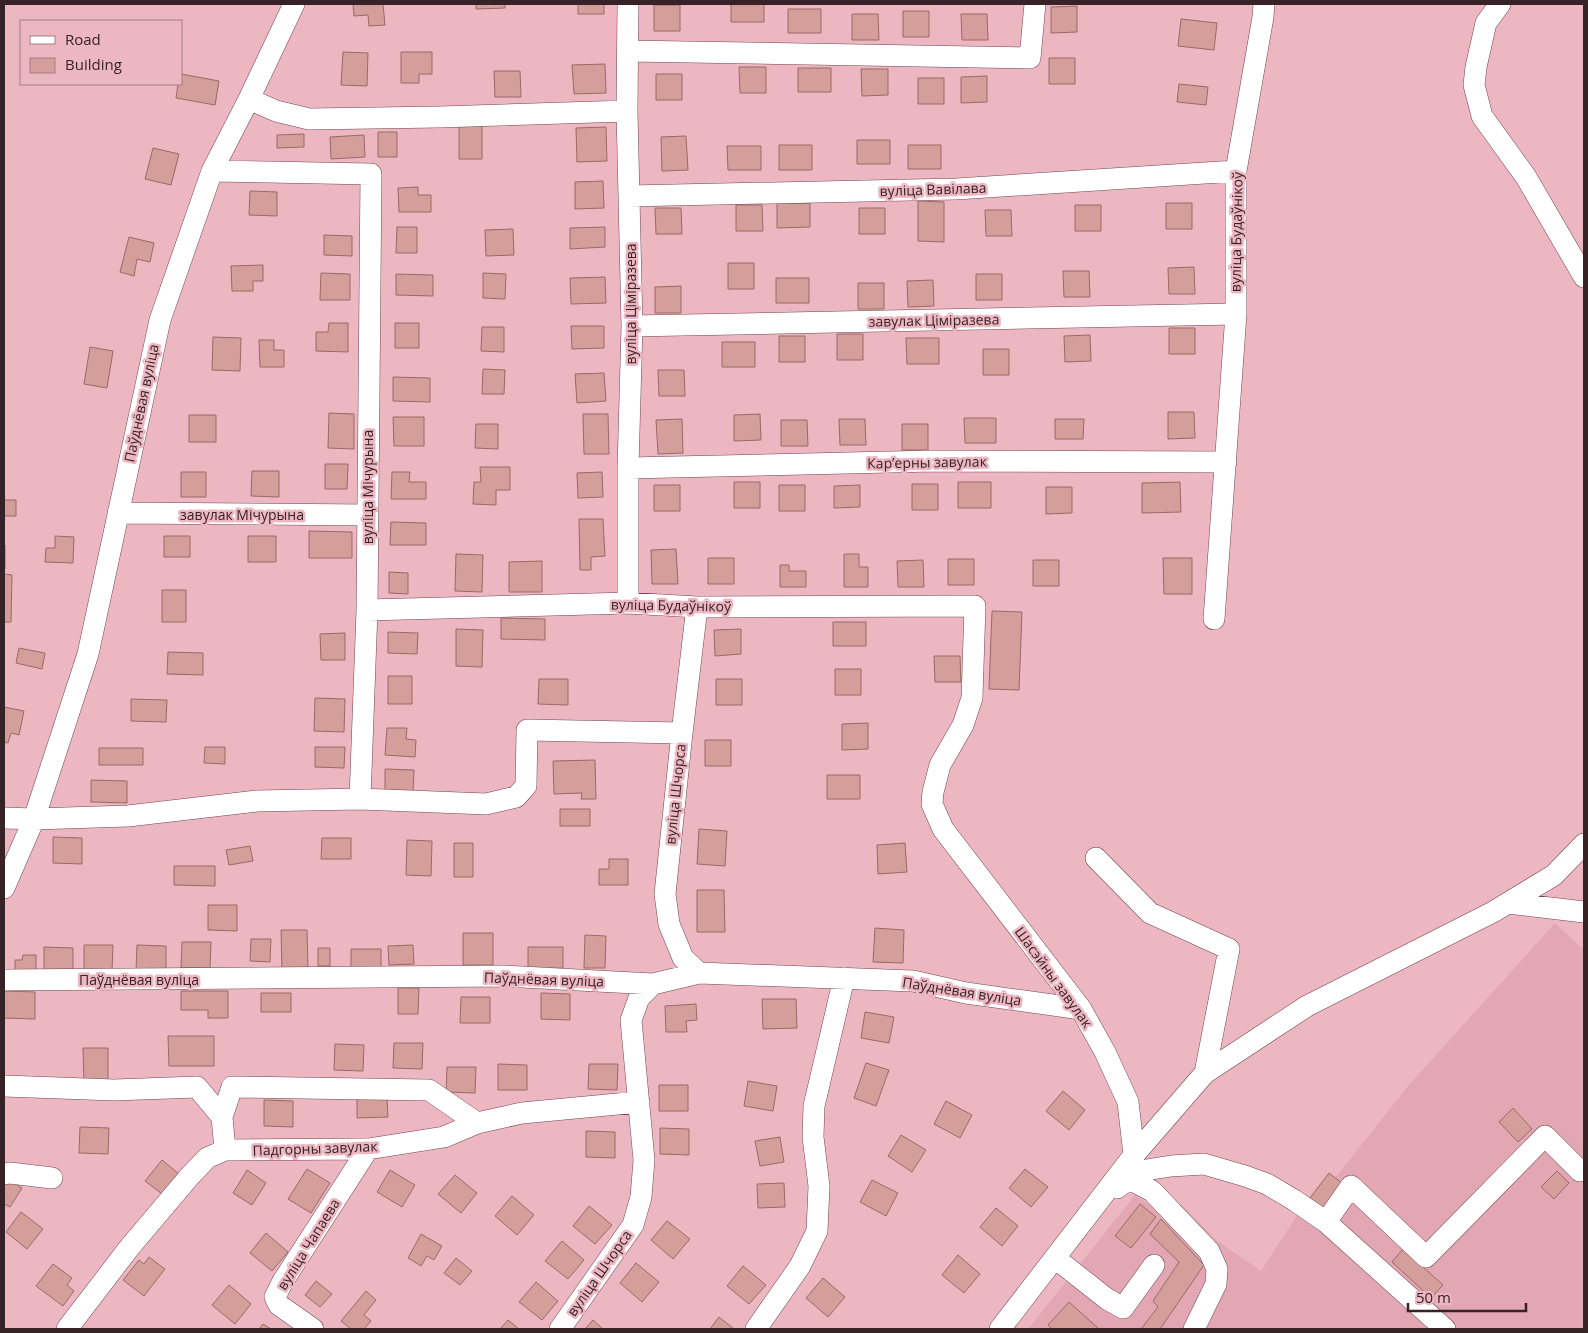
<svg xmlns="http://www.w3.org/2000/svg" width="1588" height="1333" viewBox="0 0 1588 1333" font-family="'Open Sans',sans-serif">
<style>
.built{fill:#e3a7b4}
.building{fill:#d49f9a;stroke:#9a6965}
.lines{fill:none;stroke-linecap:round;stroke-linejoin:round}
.minor-casing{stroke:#71444f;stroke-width:22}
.minor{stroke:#fff;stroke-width:21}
.labels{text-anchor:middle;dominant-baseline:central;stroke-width:5;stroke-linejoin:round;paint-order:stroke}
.street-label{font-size:14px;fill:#372327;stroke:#edb7c2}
</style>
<rect width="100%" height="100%" fill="#edb7c2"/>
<path class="built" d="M1555,923L1584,950V1329H1028L1135,1195L1154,1208L1164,1222L1181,1204L1216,1240L1261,1271L1305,1203L1329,1173L1335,1178L1408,1086Z"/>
<path class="building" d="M353,4H383L385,25L369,26L368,15L354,16Z
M476,4H505V8L476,9Z
M578,4H604V14H578Z
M731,4H764V22H731Z
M654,5H680V31H654Z
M1077,6V32L1051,33V7Z
M788,9H821V33H788Z
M903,11H929V37H903Z
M852,14H878L879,40H852Z
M961,14H987L988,40H962Z
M1181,19L1217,23L1214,50L1178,46Z
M343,52L368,53L367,86L341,85Z
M401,52H432V74H419V83H401Z
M1049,58H1075V84H1049Z
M605,64L606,93L574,94L572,65Z
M739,67H766V93H740Z
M798,68H831V92H798Z
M861,69H888V95L862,96Z
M494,71H520L521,97H495Z
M181,74L219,81L215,105L176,98L178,84H181Z
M656,74H682V100H656Z
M987,76V102L961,103V77Z
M918,78H944V104H918Z
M1179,84L1208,87L1206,105L1177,102Z
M459,126H482V159H459Z
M606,127L607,161L577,162L576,128Z
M378,132H397V157H378Z
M304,134V147L277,148V135Z
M364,135L365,157L331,159L330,137Z
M686,136L688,170L662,171L661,137Z
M857,140H890V164H857Z
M779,145H812V170H779Z
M908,145H941V169H908Z
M727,146H761V170H728Z
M153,148L179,154L171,185L145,179Z
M603,181L604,208L575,209V182Z
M418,187V195H431V212H399L398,188Z
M250,191L277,192V216L249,215Z
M918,201L944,202V242L918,241Z
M777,203H810V227L777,228Z
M1166,203H1192V229H1166Z
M736,205H762L763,231H736Z
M1075,205H1101V231H1075Z
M655,208H681L682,234H656Z
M859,208H885V234H859Z
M985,210H1011L1012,236H986Z
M397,227H417V253H396Z
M605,227V247L570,249V228Z
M513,229L514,255L486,256L485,230Z
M324,235L352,236V256L324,255Z
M129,237L154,243L150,262L137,259L134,276L120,272Z
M728,263H754V289H728Z
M263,265V281H253V291H232L231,266Z
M1194,267L1195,294H1169L1168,268Z
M1063,271H1089L1090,297H1064Z
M321,273L350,274V300H320Z
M483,273L506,274L505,299L483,298Z
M396,274L433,275V296L396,295Z
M976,274H1002V300H976Z
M605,277L606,303L571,304L570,278Z
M776,278H809V303H776Z
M933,280L934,306L908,307L907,281Z
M858,283H884V309H858Z
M681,286V313H655V287Z
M329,323H348V352L316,351V332H328Z
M395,323H419V348H395Z
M571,326H604V348L572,349Z
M482,327H504V352L481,351Z
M1169,328H1195V354H1169Z
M837,334H863V360H837Z
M1090,335L1091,361L1065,362L1064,336Z
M779,336H805V362H779Z
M213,337L241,338L240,371L212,370Z
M906,338H939V364H907Z
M259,340H274V350H284V367H260Z
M722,342H755V367H722Z
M90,347L113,351L107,388L84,384Z
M983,349H1009V375H983Z
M483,369L505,370L504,394H482Z
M658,370H684L685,396H659Z
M604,373L606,401L577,403L575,374Z
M393,377L430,378V402L393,401Z
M1168,412H1194L1195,438L1168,439Z
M329,413L354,414V449L328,448Z
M583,414H608L609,454H584Z
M760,414L761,440L734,441V415Z
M189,415H216V442H189Z
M393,417H424V446H394Z
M964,418H996V443H965Z
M682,419L683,453L658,454L656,420Z
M839,419H865L866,445H840Z
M1055,419H1084L1083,439H1055Z
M781,420H807L808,446H781Z
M476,424H498V449L475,448Z
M902,424H928V450H902Z
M325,464H348L347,489H325Z
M480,467H510V490H496V505L473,504L474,482H481Z
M252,471H279V497L251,496Z
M181,472H206V497H181Z
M392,472H410L409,482H426V499H391Z
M602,472L603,497L578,498L577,473Z
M734,482H760V508H734Z
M958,482H991V508H958Z
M1180,482L1181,512L1142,513V483Z
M912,484H938V510H912Z
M654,485H680V511H654Z
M779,485H805V511H779Z
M860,485V507L834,508V486Z
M1046,487H1072V513L1046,514Z
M4,500H16V516H4Z
M579,519H603L605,556L591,557V570H580Z
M391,522L426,523V545H390Z
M309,531L352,532V558H309Z
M55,536L74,537L73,563L45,562L46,548H55Z
M164,536H190V557H164Z
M248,536H276V562H248Z
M4,545H5V569H4Z
M676,549L678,584H652L651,550Z
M456,554L483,555L482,592L455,591Z
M844,554H859V567H868V587H844Z
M708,558H734V584H708Z
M1163,558H1192V594H1164Z
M948,559H974V585H948Z
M923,560L924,587H898L897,561Z
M1033,560H1059V586H1033Z
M542,561V592H509V562Z
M780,565H789V571H806V587H780Z
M389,572L408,573V594L389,593Z
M4,574L12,575L11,622H4Z
M162,590H186V622H162Z
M992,611L1022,612L1019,690L989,689Z
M501,618L545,619V640L501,639Z
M833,622H866V646H833Z
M456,629L483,630L482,667L456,666Z
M741,629V654L715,656L714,630Z
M388,632L418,633L417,654L388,653Z
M345,633V660H321L320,634Z
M19,648L45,653L42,669L16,663Z
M168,652L203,653V675L167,674Z
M934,656H960L961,682H935Z
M835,669H861V695H835Z
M388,676H412V704H388Z
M539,679H568V705L538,704Z
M716,679H742V705H716Z
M315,698L345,699L344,732L314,731Z
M131,699L167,700L166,722L131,721Z
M4,707L24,711L19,735L11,733L8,743L4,742Z
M868,723V749L842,750V724Z
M387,728H407L406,739L416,740L415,757L385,755Z
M705,740H731V766H705Z
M205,747H225V764L204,763Z
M315,747H345L344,768L315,767Z
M99,748H143V765H99Z
M595,760L596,799H581L582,793L554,794L553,761Z
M385,769L414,770L413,793L385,792Z
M827,775H860V799H827Z
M91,780L127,781V803L91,802Z
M560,809H590V826H560Z
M699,829L727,831L725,866L697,864Z
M53,837L82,838V864L53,863Z
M322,838H351V859H321Z
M407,840L432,841L431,876L406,875Z
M454,843H473V877H454Z
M905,843L907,872L878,874L877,845Z
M250,846L253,861L229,865L226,850Z
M609,859H628V885H599V869H609Z
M174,866H215V886L174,885Z
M697,890H724L725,932H697Z
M208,905H237V931L208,930Z
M875,928L904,930L903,963L873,962Z
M281,930H307L308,969L282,970Z
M463,933H493V965H463Z
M585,935L606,936L605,968H584Z
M251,939H271L270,962L250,961Z
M182,942H211L210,968H181Z
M84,945H113L112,971L84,970Z
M137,945L166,946V971H136Z
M413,945L414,964L389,965L388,946Z
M44,947L73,948V974L44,973Z
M528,947H563V968L528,969Z
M318,948H330V966H318Z
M351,949H381V970H351Z
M23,955H36V974L15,973V960H22Z
M398,988H419L418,1014H398Z
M4,991L35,992V1019L4,1018Z
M181,991H228V1018H208V1010H181Z
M261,993H291V1012H261Z
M541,993L570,994V1020L541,1019Z
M461,997H490V1023H460Z
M762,999H796L797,1028L763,1029Z
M696,1004L697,1020L686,1021L687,1032H666L665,1006Z
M865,1012L894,1017L889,1043L861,1038Z
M168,1036H214V1066H169Z
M394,1043H423L422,1069L393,1068Z
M335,1044L364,1045L363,1071L334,1070Z
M83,1048H108V1083H84Z
M866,1063L889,1070L876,1106L854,1098Z
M498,1064L527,1065V1090H498Z
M589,1064H618L617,1090L588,1089Z
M447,1067H476L475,1093L446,1092Z
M748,1081L777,1086L773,1111L744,1106Z
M659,1085H688V1111H659Z
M1063,1091L1085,1110L1069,1130L1046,1111Z
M387,1098L388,1117L357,1118V1099Z
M264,1100L293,1101V1127L264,1126Z
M946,1101L972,1115L960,1138L934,1124Z
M1513,1108L1532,1129L1518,1142L1499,1122Z
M80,1127L109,1128L108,1154L79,1153Z
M660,1128L689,1129V1155L660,1154Z
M586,1131L615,1132V1158L586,1157Z
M901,1135L926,1150L912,1172L888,1156Z
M780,1137L784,1162L760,1166L755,1141Z
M162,1160L179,1174L162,1194L145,1181Z
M307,1169L330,1183L311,1213L288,1199Z
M1025,1169L1048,1187L1031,1207L1009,1188Z
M247,1170L266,1183L252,1205L233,1193Z
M390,1170L415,1185L402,1207L377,1192Z
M1557,1171L1569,1183L1554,1199L1541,1187Z
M1329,1173L1343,1184L1324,1209L1310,1198Z
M455,1175L477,1193L461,1213L438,1194Z
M4,1177L22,1188L10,1207L4,1204Z
M872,1180L898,1193L886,1216L860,1202Z
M784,1183L785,1207L758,1208L757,1184Z
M512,1196L534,1215L517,1235L495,1216Z
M1140,1204L1156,1217L1131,1248L1115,1236Z
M589,1206L612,1225L595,1244L573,1226Z
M996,1208L1018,1226L1002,1246L980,1227Z
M21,1212L43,1229L27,1249L6,1232Z
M1161,1219L1204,1265L1160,1329H1141L1158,1307L1153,1301L1179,1262L1150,1234Z
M667,1221L690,1239L673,1259L651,1240Z
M266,1233L288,1252L272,1271L250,1253Z
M421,1234L442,1246L434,1260L427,1256L421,1266L408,1258Z
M562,1241L584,1260L568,1279L545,1261Z
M1403,1249L1443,1285L1431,1298L1392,1262Z
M958,1255L980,1274L964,1293L942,1275Z
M149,1257L165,1269L144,1296L123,1280L139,1260L144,1264Z
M456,1258L472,1271L460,1285L444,1273Z
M636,1263L659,1282L642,1302L620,1283Z
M53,1264L72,1278L67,1285L74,1291L63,1306L36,1286Z
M743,1266L766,1285L749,1304L727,1286Z
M823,1278L845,1297L828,1317L806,1298Z
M316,1281L332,1294L320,1307L305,1295Z
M536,1282L558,1301L542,1320L519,1302Z
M229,1285L251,1304L235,1324L212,1305Z
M366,1291L376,1300L364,1315L371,1321L364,1329H351L341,1321Z
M1069,1302L1099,1329H1052L1048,1325Z
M719,1317L734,1329H710Z
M508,1320L519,1329H500Z
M593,1320L603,1329H585Z
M263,1324L271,1329H259Z"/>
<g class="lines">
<defs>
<path id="minor" d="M628,4L627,111L632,326L628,468V603
M1500,4L1486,23L1476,67L1474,85L1482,116L1526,177L1584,277
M628,51L1030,58L1035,4
M249,99L276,111L309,119L440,117L627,111
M212,171L371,174L367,610L360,799
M629,196L956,189L1236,171
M632,326L1236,314
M628,468L933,461L1226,462
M118,513L367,515
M697,607L682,733L665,894L669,924L683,958L699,973
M367,610L628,603L697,607L975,606L972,698L963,725L940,765L933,792L932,804L943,829L1081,1009L1105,1052L1128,1102L1134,1155
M1214,619L1236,314V171L1263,17L1264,4
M4,818L34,819L128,816L257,801L360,799L486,804L516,797L526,786L527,730L682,733
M1096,858L1150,913L1229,949L1205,1073
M4,888L34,819L88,654L160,320L212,171L249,99L294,4
M1508,903L1584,912
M4,980L503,976L653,984L699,973L913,981L966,993L1081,1009
M4,1086L114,1090L197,1087L222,1117L225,1150
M222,1117L232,1087L429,1090L477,1123
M4,1174L10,1173L52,1178
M1129,1179L1152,1191L1209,1251L1217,1269L1216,1284L1194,1329
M1117,1188L1140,1171L1171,1166L1204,1164L1245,1176L1267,1184L1294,1200L1326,1222L1445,1329
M1326,1222L1351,1186L1426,1257L1545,1136L1580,1171
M1055,1258L1107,1299L1123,1308L1154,1265
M67,1329L129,1248L189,1177L207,1158L225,1150L368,1149L444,1137L477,1123L522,1113L639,1102
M313,1329L279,1305L275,1297L283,1281L368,1149
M560,1329L633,1225L641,1197L644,1160L631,1020L639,998L653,984
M756,1329L800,1266L817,1231L819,1186L813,1137L814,1106L844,978
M1000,1329L1134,1155L1205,1073L1307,1006L1493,912L1554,875L1584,844"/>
</defs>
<use href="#minor" class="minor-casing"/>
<use href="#minor" class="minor"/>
</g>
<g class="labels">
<g class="street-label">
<text transform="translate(933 189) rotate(-2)">вуліца Вавілава</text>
<text transform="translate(1236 232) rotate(-89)">вуліца Будаўнікоў</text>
<text transform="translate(630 304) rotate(-90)">вуліца Ціміразева</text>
<text transform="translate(934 320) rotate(-1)">завулак Ціміразева</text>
<text transform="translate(141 403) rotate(-78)">Паўднёвая вуліца</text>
<text transform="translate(927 462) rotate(-1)">Карʼерны завулак</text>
<text transform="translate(367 487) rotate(-90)">вуліца Мічурына</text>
<text x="242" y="514">завулак Мічурына</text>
<text transform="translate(671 605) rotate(1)">вуліца Будаўнікоў</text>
<text transform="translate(675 794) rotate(-84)">вуліца Шчорса</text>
<text transform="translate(1054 977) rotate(54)">Шасэйны завулак</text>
<text x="139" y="979">Паўднёвая вуліца</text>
<text transform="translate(544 979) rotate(2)">Паўднёвая вуліца</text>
<text transform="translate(962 991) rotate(9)">Паўднёвая вуліца</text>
<text transform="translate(315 1148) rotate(-2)">Падгорны завулак</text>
<text transform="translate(308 1244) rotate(-58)">вуліца Чапаева</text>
<text transform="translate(599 1273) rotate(-55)">вуліца Шчорса</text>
</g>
</g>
<rect width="1588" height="1333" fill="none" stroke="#372327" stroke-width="10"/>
<rect x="20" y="20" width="162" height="65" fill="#edb7c2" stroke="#a47c84"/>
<rect x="30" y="36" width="25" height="8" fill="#ffffff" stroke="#a47c84"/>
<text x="65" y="45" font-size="15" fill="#372327">Road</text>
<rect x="30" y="58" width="25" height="15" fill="#d49f9a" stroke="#a47c84"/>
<text x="65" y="70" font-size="15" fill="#372327">Building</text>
<path d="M1408 1303v8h118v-8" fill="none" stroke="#372327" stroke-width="2.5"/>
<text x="1416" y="1303" font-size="15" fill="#372327" stroke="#edb7c2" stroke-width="4" paint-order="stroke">50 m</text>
</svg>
